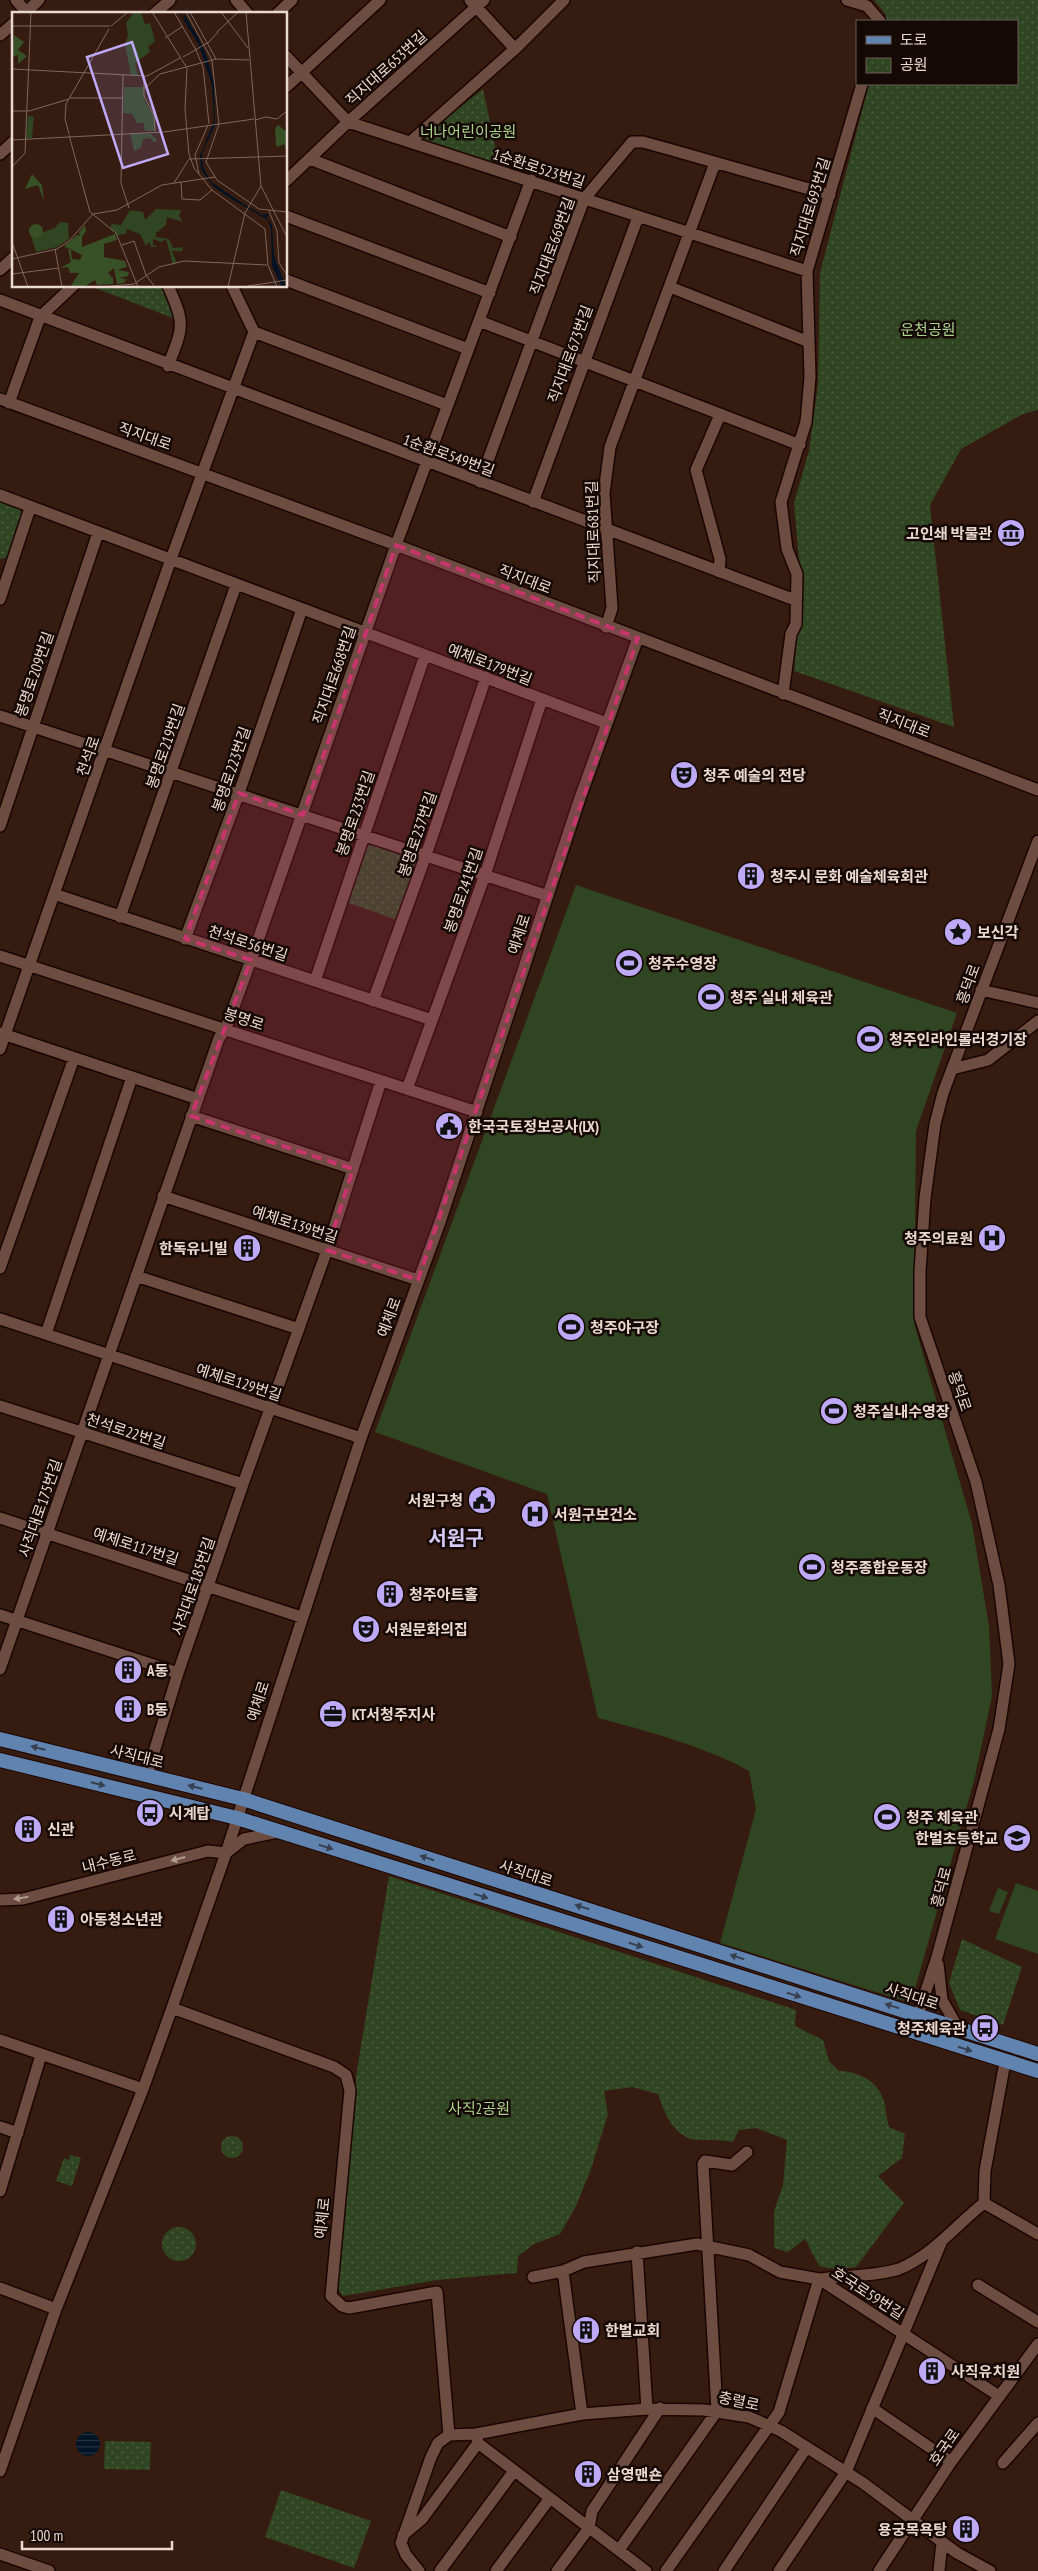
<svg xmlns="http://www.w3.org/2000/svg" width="1038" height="2571" viewBox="0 0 1038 2571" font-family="'PT Sans Narrow','Noto Sans KR',sans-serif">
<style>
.park{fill:url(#park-dots)}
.pitch{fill:#304521}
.water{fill:url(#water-rules)}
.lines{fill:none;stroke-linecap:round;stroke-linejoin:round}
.minor-casing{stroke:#1c0500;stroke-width:14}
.major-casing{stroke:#1c0500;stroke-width:16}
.minor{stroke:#6d4d41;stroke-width:11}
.major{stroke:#6083af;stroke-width:14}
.oneway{fill:#374051}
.oneway2{fill:#b29990}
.marked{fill:#c8356d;fill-opacity:0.2;stroke:#c8356d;stroke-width:4;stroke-dasharray:10 6;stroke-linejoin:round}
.labels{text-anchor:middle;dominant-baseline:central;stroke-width:5;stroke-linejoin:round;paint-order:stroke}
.street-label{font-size:15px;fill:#ebd8d0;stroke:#150905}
.park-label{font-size:15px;fill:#aad38d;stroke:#150905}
.poi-label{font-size:15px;font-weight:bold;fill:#ebd8d0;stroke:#150905;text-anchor:start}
.district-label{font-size:20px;font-weight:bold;fill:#d4caf5;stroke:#150905}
.inset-road{fill:none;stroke:#7e675d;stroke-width:1}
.view{fill:#bda9f5;fill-opacity:0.15;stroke:#bda9f5;stroke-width:2.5}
.inset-edge{fill:none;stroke:#ebd8d0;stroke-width:2.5}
</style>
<defs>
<pattern id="park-dots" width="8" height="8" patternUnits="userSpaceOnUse" patternTransform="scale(1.25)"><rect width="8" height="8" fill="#304521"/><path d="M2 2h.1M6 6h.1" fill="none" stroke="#4e5f40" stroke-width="1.8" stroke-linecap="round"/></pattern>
<pattern id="water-rules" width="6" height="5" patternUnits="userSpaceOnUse" patternTransform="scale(1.25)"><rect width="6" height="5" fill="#011324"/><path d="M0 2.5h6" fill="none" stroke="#263543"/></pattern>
</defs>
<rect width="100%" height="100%" fill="#361b10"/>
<path class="park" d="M874,0H1038V410L1023,414L961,449L930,505L954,727L794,671L799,617L800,571L794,503L809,451L818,385L820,273L869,84H1017V21H885L886,15Z
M483,89L499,165L426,142V134Z
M90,286H164L178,320Z
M0,500L17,506L24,516L9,557L0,559Z
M371,844L414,858L417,864L397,920L346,902L364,847Z
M389,1876L796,2010L795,2026L823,2040L829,2061L839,2071C855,2071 875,2079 882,2096C886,2104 886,2117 889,2127L905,2134L902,2158L878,2176L904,2203L856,2267L834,2269L819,2266L805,2239L788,2252L774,2248V2211L783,2185L787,2140L756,2128L739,2130L733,2142C721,2140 712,2140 701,2140C675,2141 665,2114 658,2094L632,2087L604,2091L608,2114L590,2172L576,2206L560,2234L534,2244L518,2256L517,2273L437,2280L343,2296L338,2289L357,2070Z
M962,1939L1022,1967L1003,2025L960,2010L949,1983Z
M221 2147a11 11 0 1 1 22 0a11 11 0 1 1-22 0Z
M70,2155L81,2158L72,2186L56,2181L64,2158L69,2160Z
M162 2244a17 17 0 1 1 34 0a17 17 0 1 1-34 0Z
M105,2441L151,2442L150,2470L104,2469Z
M281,2490L371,2521L354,2568L265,2537Z"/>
<path class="pitch" d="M576,885L957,1013L916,1131L914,1323L972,1524L989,1626L992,1696L974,1781L911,2003L720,1943L756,1809L749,1771C709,1748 644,1730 598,1718L547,1494L375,1432Z
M1016,1883L1038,1891V1954L995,1939Z
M998,1888L1008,1892L999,1914L989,1911Z"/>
<path class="water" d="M76 2444a12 12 0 1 1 24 0a12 12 0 1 1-24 0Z"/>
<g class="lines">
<defs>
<path id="minor" d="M16,0L28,14
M236,0L248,14
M470,0L515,49
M847,0L867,6L880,21
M24,14L39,0
M154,14L170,0
M277,14L292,0
M0,35L14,23
M286,56L348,122L807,271
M286,87L380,0
M410,142L515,49L564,0
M0,154L14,141
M310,159L511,237
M286,181L348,122L484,0
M286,216L490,293
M0,270L14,257
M286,280L468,349
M168,286C186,325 183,327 168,366
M670,287L809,342
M0,300L795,600
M479,321L800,445
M254,332L447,405
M0,399L396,545L1038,790
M9,403L40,317L73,286
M480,482L584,199L632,142H643L672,150L830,195
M0,495L606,723
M533,502L638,217
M719,572L720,559L696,470L720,415
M0,599L30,508
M606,627L612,608L604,493L610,447L715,163
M783,694L791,634L796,624L797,574L787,549L781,502L806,422L810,377L807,271L862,84
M0,716L548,896
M0,826L98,533
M54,894L432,1020
M120,917L236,585
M185,939L239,793L302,609
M0,956L477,1112
M315,981L425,655
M981,990L1038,1003
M373,1001L426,855L486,677
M0,1033L198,1099
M0,1049L171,559L254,332L232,286
M952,1069L988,1060L1038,1021
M407,1089L485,875L542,699
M191,1116L353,1169
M163,1196L418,1280
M0,1268L74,1058
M136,1276L299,1329
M0,1319L361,1438
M46,1334L132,1077
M0,1406L243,1484
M0,1518L301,1617
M0,1615L178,1673
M0,1669L219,1038L226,1028L251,960L396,545L531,180
M147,1775L178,1673L243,1484L327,1250L381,1081
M226,1853L244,1839L278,1832
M0,1900L23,1899L208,1851L226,1853
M938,1964L942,2000L958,2028
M172,2008L334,2067L346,2075L350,2090L331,2296L342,2306L349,2308L437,2292L449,2435
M918,2015L937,1957L999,1729L1009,1664L999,1585L976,1482L920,1317V1271L925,1198L935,1124L943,1093L1038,841
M0,2040L143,2089
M0,2127L18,2133
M0,2191L41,2055
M984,2203L985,2171L1005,2062
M984,2203L1038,2234
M637,2252L647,2409
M563,2271L582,2414
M533,2277L563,2271L584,2262L697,2244L749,2255L780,2272L819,2279L999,2396
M978,2285L1038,2322
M0,2288L56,2309
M872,2408L951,2462
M476,2434L478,2443L646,2571
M1003,2463L1038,2423
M0,2471L56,2309L143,2089L172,2008L226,1853L361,1438L440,1222L580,798L638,638
M403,2535L422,2519L478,2443
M619,2550L717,2411L703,2164L705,2161L732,2165L747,2152
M0,2554L49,2571
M419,2571L406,2555L401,2543L431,2457L438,2443L449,2435L476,2434L582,2414L647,2409L704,2410L749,2417L781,2431L863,2483L957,2553L990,2571
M440,2571L514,2471
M496,2571L550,2498
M557,2571L589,2528L592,2511L660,2408
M666,2571L779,2412L819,2279C841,2276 879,2276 899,2269C933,2255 956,2225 984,2203
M724,2571L807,2447
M779,2571L846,2472L941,2243
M879,2571L951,2462L1038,2344
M939,2571L942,2542"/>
<path id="major" d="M0,1739L243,1799L1038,2054
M0,1760L237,1818L1038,2071"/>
</defs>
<use href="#minor" class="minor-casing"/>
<use href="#major" class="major-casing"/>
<use href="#minor" class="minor"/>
<use href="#major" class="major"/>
</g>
<defs><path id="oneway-solid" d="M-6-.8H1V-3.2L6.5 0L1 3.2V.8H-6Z" transform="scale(1.25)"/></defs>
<g class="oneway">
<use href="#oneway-solid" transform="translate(38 1748) rotate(-166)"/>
<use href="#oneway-solid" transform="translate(98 1784) rotate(14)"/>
<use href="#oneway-solid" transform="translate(195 1787) rotate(-166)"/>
<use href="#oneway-solid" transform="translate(326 1847) rotate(18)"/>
<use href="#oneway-solid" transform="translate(427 1858) rotate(-162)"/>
<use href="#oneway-solid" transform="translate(481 1896) rotate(18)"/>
<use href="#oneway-solid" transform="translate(582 1907) rotate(-162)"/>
<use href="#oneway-solid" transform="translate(636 1945) rotate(18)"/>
<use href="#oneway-solid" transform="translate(737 1957) rotate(-162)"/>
<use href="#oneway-solid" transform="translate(794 1995) rotate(18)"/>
<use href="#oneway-solid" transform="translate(892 2006) rotate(-162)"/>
<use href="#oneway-solid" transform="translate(965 2049) rotate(18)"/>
</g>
<g class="oneway2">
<use href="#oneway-solid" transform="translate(178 1859) rotate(165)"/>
<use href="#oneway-solid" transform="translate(21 1898) rotate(171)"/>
</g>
<path class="marked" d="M396,545L638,638L418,1280L327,1250L353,1169L191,1116L251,960L185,939L239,793L303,815Z"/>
<defs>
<symbol id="museum-disc" viewBox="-11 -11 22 22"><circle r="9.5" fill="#bda9f5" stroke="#150905"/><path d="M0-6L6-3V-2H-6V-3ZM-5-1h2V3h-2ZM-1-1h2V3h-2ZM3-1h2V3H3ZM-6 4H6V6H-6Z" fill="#111"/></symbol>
<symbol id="theatre-disc" viewBox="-11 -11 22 22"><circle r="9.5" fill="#bda9f5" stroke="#150905"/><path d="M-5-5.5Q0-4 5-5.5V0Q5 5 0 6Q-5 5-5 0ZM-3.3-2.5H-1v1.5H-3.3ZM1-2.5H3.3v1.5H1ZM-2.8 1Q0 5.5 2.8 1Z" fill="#111"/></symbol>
<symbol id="building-disc" viewBox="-11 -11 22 22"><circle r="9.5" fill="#bda9f5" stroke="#150905"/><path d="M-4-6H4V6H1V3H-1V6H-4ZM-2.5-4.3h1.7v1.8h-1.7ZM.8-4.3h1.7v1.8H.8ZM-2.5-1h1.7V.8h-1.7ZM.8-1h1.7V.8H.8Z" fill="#111"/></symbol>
<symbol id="sight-disc" viewBox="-11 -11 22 22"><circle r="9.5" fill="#bda9f5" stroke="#150905"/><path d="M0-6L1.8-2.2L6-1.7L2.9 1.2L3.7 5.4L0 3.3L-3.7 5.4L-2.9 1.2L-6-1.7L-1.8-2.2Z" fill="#111"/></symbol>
<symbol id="stadium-disc" viewBox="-11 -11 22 22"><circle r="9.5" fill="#bda9f5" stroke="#150905"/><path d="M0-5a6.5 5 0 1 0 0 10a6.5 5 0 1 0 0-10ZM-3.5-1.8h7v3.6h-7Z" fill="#111"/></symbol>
<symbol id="civic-disc" viewBox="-11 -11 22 22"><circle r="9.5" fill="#bda9f5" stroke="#150905"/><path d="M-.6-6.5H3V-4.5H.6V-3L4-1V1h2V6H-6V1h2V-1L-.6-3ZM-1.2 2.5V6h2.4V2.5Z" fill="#111"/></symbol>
<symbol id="hospital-disc" viewBox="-11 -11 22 22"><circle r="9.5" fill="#bda9f5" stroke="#150905"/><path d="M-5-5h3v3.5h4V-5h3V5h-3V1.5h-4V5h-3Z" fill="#111"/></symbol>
<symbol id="office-disc" viewBox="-11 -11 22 22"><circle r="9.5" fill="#bda9f5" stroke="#150905"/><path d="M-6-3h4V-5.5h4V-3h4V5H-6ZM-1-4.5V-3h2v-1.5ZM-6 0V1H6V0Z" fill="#111"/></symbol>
<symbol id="bus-disc" viewBox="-11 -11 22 22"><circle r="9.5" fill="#bda9f5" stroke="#150905"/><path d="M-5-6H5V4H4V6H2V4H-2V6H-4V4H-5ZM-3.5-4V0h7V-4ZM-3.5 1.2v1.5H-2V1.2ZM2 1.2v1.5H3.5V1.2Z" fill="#111"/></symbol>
<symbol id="school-disc" viewBox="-11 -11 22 22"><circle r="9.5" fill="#bda9f5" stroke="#150905"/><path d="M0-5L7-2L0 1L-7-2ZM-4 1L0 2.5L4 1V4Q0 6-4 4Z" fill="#111"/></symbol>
</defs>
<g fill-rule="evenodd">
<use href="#museum-disc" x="995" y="517" width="32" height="32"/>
<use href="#theatre-disc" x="668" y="759" width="32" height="32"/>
<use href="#building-disc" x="735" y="860" width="32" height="32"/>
<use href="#sight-disc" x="942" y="916" width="32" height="32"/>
<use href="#stadium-disc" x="613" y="947" width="32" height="32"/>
<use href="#stadium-disc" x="695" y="981" width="32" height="32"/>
<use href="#stadium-disc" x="854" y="1023" width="32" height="32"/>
<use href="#civic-disc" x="433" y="1110" width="32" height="32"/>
<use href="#hospital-disc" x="976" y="1222" width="32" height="32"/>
<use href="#building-disc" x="231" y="1232" width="32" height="32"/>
<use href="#stadium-disc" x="555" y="1311" width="32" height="32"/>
<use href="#stadium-disc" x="818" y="1395" width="32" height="32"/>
<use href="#civic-disc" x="466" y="1484" width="32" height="32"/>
<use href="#hospital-disc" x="519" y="1498" width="32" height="32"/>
<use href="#stadium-disc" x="796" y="1551" width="32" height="32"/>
<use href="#building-disc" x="374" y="1578" width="32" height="32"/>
<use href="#theatre-disc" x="350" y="1613" width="32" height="32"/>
<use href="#building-disc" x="112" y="1654" width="32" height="32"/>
<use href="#building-disc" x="112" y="1693" width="32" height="32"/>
<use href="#office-disc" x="317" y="1698" width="32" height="32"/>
<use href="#bus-disc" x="134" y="1797" width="32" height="32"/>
<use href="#stadium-disc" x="871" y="1801" width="32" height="32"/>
<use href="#building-disc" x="12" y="1813" width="32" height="32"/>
<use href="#school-disc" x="1001" y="1822" width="32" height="32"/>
<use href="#building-disc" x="45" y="1903" width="32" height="32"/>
<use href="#bus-disc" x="969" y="2012" width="32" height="32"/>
<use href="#building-disc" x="570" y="2314" width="32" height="32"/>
<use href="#building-disc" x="916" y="2355" width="32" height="32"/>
<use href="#building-disc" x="572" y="2458" width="32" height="32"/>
<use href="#building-disc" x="950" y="2513" width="32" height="32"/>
</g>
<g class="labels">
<g class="street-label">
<text transform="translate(386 68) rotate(-42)">직지대로653번길</text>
<text transform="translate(539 168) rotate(18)">1순환로523번길</text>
<text transform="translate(810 207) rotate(-73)">직지대로693번길</text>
<text transform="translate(552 246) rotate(-70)">직지대로669번길</text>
<text transform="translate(570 354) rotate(-70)">직지대로673번길</text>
<text transform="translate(145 436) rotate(19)">직지대로</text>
<text transform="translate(449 455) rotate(20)">1순환로549번길</text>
<text transform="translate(593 532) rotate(-92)">직지대로681번길</text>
<text transform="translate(525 579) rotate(21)">직지대로</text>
<text transform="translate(490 664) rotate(21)">예체로179번길</text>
<text transform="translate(34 674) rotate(-71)">봉명로209번길</text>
<text transform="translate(334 675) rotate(-71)">직지대로668번길</text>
<text transform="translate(904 723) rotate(21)">직지대로</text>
<text transform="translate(165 746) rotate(-71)">봉명로219번길</text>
<text transform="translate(88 756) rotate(-71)">천석로</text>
<text transform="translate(231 769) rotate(-71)">봉명로223번길</text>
<text transform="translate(355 813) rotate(-71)">봉명로233번길</text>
<text transform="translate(417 834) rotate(-71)">봉명로237번길</text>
<text transform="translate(463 890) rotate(-71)">봉명로241번길</text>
<text transform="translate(519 934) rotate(-72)">예체로</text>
<text transform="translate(248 943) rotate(18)">천석로56번길</text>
<text transform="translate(968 984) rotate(-70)">흥덕로</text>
<text transform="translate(244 1019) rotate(18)">봉명로</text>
<text transform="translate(295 1224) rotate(18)">예체로139번길</text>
<text transform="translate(389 1317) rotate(-70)">예체로</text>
<text transform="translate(239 1382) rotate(18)">예체로129번길</text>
<text transform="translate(960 1391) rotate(71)">흥덕로</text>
<text transform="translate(126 1431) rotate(18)">천석로22번길</text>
<text transform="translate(40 1508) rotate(-71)">사직대로175번길</text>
<text transform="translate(136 1546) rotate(18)">예체로117번길</text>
<text transform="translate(193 1586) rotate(-71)">사직대로185번길</text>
<text transform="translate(258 1701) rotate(-72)">예체로</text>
<text transform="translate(137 1756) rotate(14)">사직대로</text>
<text transform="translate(109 1861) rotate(-14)">내수동로</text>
<text transform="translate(526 1873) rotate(18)">사직대로</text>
<text transform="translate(941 1887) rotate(-75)">흥덕로</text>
<text transform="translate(912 1996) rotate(18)">사직대로</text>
<text transform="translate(322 2218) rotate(-84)">예체로</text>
<text transform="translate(868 2293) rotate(33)">호국로59번길</text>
<text transform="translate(739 2401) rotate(12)">충렬로</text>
<text transform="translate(944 2447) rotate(-55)">호국로</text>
</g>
<g class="park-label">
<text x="468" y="131">너나어린이공원</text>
<text x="928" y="329">운천공원</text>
<text x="479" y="2108">사직2공원</text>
</g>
<g class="poi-label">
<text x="992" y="533" text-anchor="end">고인쇄 박물관</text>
<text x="703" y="775">청주 예술의 전당</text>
<text x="770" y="876">청주시 문화 예술체육회관</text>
<text x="977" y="932">보신각</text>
<text x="648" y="963">청주수영장</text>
<text x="730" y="997">청주 실내 체육관</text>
<text x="889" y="1039">청주인라인롤러경기장</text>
<text x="468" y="1126">한국국토정보공사(LX)</text>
<text x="973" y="1238" text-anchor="end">청주의료원</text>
<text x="228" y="1248" text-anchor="end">한독유니빌</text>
<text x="590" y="1327">청주야구장</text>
<text x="853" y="1411">청주실내수영장</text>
<text x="463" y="1500" text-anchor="end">서원구청</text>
<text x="554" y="1514">서원구보건소</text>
<text x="831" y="1567">청주종합운동장</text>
<text x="409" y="1594">청주아트홀</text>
<text x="385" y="1629">서원문화의집</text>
<text x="147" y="1670">A동</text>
<text x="147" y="1709">B동</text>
<text x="352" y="1714">KT서청주지사</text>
<text x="169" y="1813">시계탑</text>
<text x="906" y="1817">청주 체육관</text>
<text x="47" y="1829">신관</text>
<text x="998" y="1838" text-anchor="end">한벌초등학교</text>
<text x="80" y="1919">아동청소년관</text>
<text x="966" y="2028" text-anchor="end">청주체육관</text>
<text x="605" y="2330">한벌교회</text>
<text x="951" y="2371">사직유치원</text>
<text x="607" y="2474">삼영맨숀</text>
<text x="947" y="2529" text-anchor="end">용궁목욕탕</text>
</g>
<g class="district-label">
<text x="456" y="1538">서원구</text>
</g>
</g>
<g transform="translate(12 12)">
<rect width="275" height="275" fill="#361b10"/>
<path d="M48,210L56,211L57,227L45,235L24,240L15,212L20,224L43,216Z" fill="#304521"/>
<path d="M2,23L12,30L6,38L15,44L6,52V43L1,45L0,42ZM266,113L275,120V141L272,132L265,135L264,132L263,117ZM20,162L30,173L32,189L26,173L13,177ZM17 219a7 7 0 1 1 14 0a7 7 0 1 1-14 0ZM73,213L74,219L70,225V235L103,222L105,228L92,232V245L113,249L115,255L105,258L117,260L116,264L107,266L114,267L112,271L105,272L102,256L96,261L101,266V272L85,273L83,268L72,275H58L67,261H58L56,255L48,256L59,250L56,237L52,235L59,238L60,247L68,248L70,243L52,234L65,223L68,224L67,220Z" fill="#385025"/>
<path d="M122,0H129L133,12L138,11L143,29L136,35L138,40L123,51L126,63H119L113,32L116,23L114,11ZM16,104L22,105L20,126H14ZM118,121L139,122L145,128L142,131L139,126L131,127L129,136L122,139ZM144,197L169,198L167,204L171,210L155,205L154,213L144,221V225L157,227L161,236L171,235L170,239H160L165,251L161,253L154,227L149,230L141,227V233L146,235H139L137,230L134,234L128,222L115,217L114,222L105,223L98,215L100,212L109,213L118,198L131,200L133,208Z" fill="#304521"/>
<path d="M112,75H131L133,89L142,104L143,119H133L132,111H125L120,102L111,101Z" fill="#304521"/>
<path d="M167,0L173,8L171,0L187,27L196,48L202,73L203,113L190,141L191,155L199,170L233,193L250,203L261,201L254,204L260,213L262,244L274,275H270L260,254L259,217L256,208L216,185L200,173L189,157L188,144L202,109L200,73L187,33Z" fill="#011324"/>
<path class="inset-road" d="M140,0L175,56L173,97L177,142L182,156L200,178L253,217L256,253L265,275M162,0L184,38L191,55L197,112M174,0L200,48L207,112M178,0L204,47M209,0L236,36M0,14H98M99,14L116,0M205,20L226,0M153,26L171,14M171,45L197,30L206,20M0,57L135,64L168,46M111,63L109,171L117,196M132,64V84L142,103L143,119M131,78L148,62L204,47L237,48M58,86H111M0,99H17L57,87M243,108L254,105L265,107L275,99M207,112L194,150L205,168L247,197L275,200M57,122L53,107L54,92L97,17M57,123L78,200L104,221L126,275M0,128L152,120L242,107M246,145L275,144M0,155L13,141L19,0M187,162L183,143L196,113M169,170L170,187L188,188L200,178M162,171L177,147L246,145M249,174L275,225M257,199L265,219L267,251L275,263M0,230L16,275M110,233L122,229L134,263L143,275M43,237L50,275M0,247L45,237L57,229L81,202L105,198L150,173L203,165M0,262L47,256M89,275L122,272L147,255L172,249L255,253M216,275L233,201L249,174L234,0M230,275L275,268"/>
<path class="view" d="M120,30L156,142L111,156L75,45Z"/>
<rect width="275" height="275" class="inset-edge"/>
</g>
<rect x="856" y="20" width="162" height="65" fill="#150905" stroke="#6b5c56"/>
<rect x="866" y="36" width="25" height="8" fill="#6083af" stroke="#6b5c56"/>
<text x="900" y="45" font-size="15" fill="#ebd8d0">도로</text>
<rect x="866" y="58" width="25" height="15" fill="url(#park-dots)" stroke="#6b5c56"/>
<text x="900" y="70" font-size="15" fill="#ebd8d0">공원</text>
<path d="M22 2541v8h150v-8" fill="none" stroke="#ebd8d0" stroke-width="2.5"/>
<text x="30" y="2541" font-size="15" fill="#ebd8d0" stroke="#150905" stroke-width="4" paint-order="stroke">100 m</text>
</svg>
